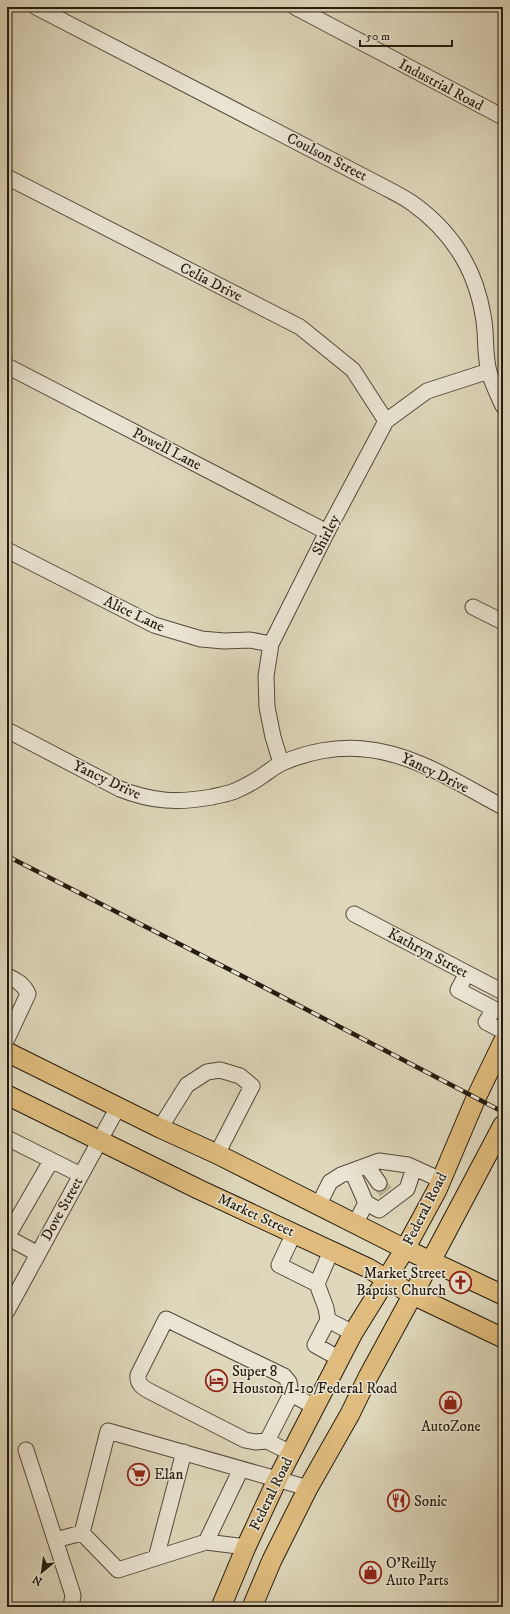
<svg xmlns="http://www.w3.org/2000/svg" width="510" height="1614" viewBox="0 0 510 1614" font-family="'IM FELL DW Pica',serif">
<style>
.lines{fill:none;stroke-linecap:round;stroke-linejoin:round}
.minor-tunnel{stroke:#b9b198;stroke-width:15;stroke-dasharray:15 8;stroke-linecap:butt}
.minor-casing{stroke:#524939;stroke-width:17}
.major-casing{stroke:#241a0e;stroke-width:21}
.minor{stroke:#eae5d3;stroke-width:15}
.major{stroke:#dfbc7e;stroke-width:19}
.rail-casing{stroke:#241a0e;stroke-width:4.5}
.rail{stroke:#eae5d3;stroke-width:3;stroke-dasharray:9;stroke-linecap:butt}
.labels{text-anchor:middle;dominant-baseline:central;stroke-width:3;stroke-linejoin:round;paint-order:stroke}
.street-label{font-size:15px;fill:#241a0e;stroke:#eae5d3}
.poi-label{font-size:15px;fill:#241a0e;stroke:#eae5d3;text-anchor:start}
</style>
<rect width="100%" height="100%" fill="#ded7bb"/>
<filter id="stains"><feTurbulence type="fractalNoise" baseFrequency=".005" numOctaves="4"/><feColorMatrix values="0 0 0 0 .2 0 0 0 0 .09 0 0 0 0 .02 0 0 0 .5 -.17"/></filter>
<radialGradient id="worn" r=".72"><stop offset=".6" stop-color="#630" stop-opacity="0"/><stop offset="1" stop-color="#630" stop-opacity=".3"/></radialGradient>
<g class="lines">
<path class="minor-tunnel" d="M379,1183L386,1192"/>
<defs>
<path id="minor" d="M36,7L380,185C391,191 402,196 412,203C450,230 475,267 483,315C487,333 484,354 489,372C492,383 498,395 503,406
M295,7L503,117
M7,177L300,327L353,370L386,421
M7,366L327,532
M7,550L154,625L201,639L224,641L250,640L271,644
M473,607L503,622
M7,730L120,789C153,802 178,803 212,797C219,795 228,794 235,791C244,787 254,782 262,776C268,772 275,766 282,763C307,752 337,746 364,749C413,753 460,784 503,807
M281,763L273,737L267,707L266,676L271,644L327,532L386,421L427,391L489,371
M354,914L503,992
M467,973L458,990L494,1009L486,1022L503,1031
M7,976C16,980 24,984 28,994L7,1039
M160,1128L187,1085L207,1072L220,1070L240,1076L252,1086L217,1154
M7,1138L81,1175
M367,1166L379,1183
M352,1171L366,1203L355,1224
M366,1203L379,1210L407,1189L414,1168
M318,1206L330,1182L341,1175L379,1161L408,1165L441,1180
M294,1233L279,1265L317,1284L331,1251
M38,1254L7,1237L51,1161
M317,1284L326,1308L328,1320
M7,1311L118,1107
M340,1359L315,1345L328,1320L353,1333
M267,1441L255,1442L245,1440L151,1392C143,1388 137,1384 138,1375L166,1319L284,1376L289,1382L291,1394
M26,1450L73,1595L71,1607
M291,1453L267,1441L291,1394L315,1407
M82,1533L108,1431L308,1488
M55,1540L82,1533L118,1570L206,1542L246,1547
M206,1542L241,1469
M156,1558L184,1452"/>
<path id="major" d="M7,1052L160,1128L217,1154L405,1249L503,1295
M7,1095L198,1189L368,1268L413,1295L503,1338
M221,1607L246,1547L277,1480L353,1333L405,1249L437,1190L476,1098L503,1042
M252,1607L272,1560L308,1488L350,1414L368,1377L431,1261L503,1125"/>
</defs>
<use href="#minor" class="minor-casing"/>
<use href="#major" class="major-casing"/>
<use href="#minor" class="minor"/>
<use href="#major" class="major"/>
<defs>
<path id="rail" d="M7,856L248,979L503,1112"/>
</defs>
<use href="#rail" class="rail-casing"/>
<use href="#rail" class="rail"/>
</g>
<defs>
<symbol id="church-ring" viewBox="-11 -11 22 22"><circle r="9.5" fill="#eae5d3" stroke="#8f2418" stroke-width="1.5"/><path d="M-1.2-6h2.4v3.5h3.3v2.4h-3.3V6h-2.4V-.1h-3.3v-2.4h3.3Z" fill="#8f2418"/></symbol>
<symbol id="hotel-ring" viewBox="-11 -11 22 22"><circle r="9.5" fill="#eae5d3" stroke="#8f2418" stroke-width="1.5"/><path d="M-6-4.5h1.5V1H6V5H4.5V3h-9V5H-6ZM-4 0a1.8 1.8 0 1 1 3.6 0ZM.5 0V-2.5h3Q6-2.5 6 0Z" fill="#8f2418"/></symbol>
<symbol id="shop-ring" viewBox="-11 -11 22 22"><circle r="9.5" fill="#eae5d3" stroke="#8f2418" stroke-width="1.5"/><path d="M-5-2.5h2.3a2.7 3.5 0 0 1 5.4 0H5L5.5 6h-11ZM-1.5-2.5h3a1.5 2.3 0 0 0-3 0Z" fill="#8f2418"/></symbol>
<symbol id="supermarket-ring" viewBox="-11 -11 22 22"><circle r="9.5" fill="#eae5d3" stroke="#8f2418" stroke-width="1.5"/><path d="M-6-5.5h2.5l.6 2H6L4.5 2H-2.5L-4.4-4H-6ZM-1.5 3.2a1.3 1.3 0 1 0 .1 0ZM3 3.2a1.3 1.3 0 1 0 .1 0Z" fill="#8f2418"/></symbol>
<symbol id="restaurant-ring" viewBox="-11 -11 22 22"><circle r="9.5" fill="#eae5d3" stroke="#8f2418" stroke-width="1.5"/><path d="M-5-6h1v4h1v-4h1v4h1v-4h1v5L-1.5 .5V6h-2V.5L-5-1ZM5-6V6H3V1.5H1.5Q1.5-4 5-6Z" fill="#8f2418"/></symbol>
</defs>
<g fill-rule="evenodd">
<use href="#church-ring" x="448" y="1270" width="25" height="25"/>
<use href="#hotel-ring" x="204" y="1368" width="25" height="25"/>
<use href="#shop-ring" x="438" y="1390" width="25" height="25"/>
<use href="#supermarket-ring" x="126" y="1462" width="25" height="25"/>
<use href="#restaurant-ring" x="386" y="1488" width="25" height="25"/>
<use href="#shop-ring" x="358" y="1560" width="25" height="25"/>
</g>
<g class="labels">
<g class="street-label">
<text transform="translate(441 85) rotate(28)">Industrial Road</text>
<text transform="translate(327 157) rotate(27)">Coulson Street</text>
<text transform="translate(211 282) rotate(27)">Celia Drive</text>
<text transform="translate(167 449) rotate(27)">Powell Lane</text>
<text transform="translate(326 535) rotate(-63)">Shirley</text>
<text transform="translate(134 614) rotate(25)">Alice Lane</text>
<text transform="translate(435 773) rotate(26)">Yancy Drive</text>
<text transform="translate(107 780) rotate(25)">Yancy Drive</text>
<text transform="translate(428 953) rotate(28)">Kathryn Street</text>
<text transform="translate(62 1209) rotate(-61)">Dove Street</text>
<text transform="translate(425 1209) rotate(-63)">Federal Road</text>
<text transform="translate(256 1215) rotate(25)">Market Street</text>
<text transform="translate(271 1494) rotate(-64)">Federal Road</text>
</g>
<g class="poi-label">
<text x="446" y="1273" text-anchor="end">Market Street<tspan x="446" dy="17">Baptist Church</tspan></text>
<text x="232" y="1371">Super 8<tspan x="232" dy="17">Houston/I-10/Federal Road</tspan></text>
<text x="451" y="1426" text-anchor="middle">AutoZone</text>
<text x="154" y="1474">Elan</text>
<text x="414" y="1501">Sonic</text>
<text x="386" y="1563">O'Reilly<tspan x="386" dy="17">Auto Parts</tspan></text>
</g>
</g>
<rect width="510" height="1614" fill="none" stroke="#ded7bb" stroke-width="24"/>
<rect x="8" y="8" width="494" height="1598" fill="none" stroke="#241a0e" stroke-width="2"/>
<rect x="12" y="12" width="486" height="1590" fill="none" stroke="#241a0e"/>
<g transform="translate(42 1572) rotate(209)" stroke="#eae5d3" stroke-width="3" paint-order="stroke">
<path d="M0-3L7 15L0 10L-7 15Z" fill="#241a0e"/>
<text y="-6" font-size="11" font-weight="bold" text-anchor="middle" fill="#241a0e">N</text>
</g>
<path d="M360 40v6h92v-6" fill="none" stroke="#241a0e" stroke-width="2"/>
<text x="366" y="40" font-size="12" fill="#241a0e" stroke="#eae5d3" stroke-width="3" paint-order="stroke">50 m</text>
<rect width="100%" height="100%" filter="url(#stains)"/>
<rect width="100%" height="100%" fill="url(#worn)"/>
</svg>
